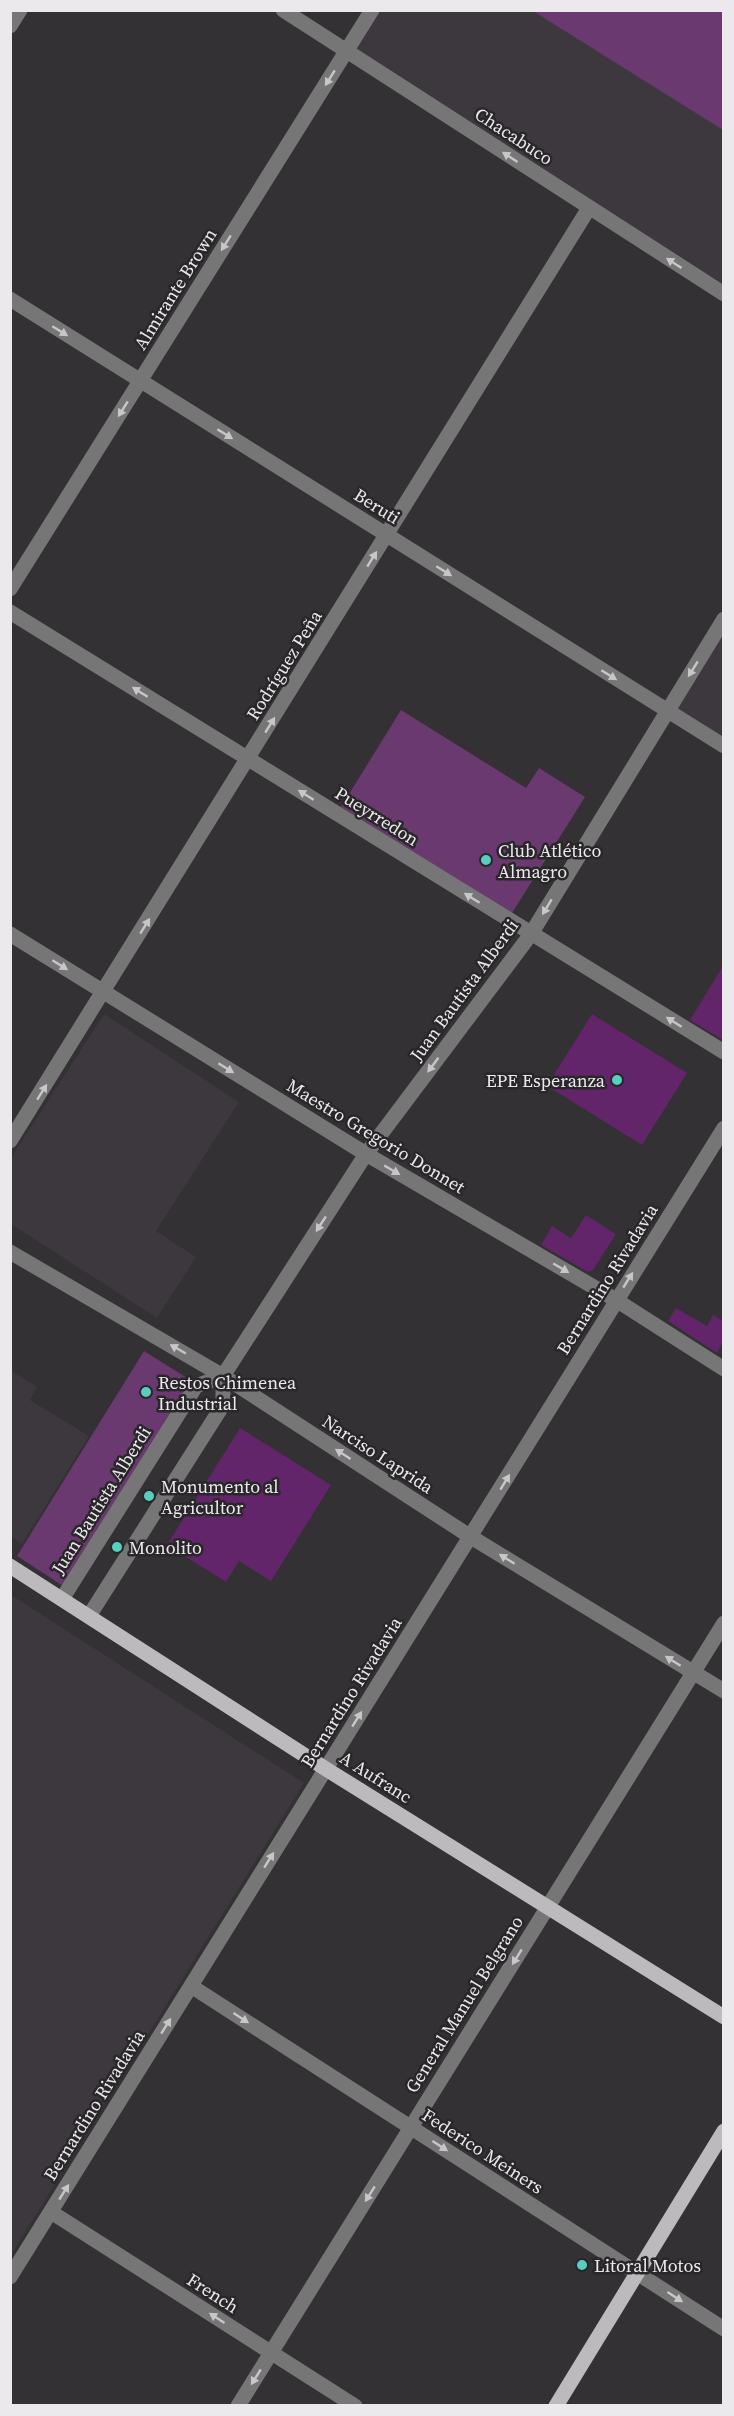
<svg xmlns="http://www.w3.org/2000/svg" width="734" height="2416" viewBox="0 0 734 2416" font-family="'Source Serif 4',serif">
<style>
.built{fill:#3d373e}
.green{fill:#69396f}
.building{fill:#62256a}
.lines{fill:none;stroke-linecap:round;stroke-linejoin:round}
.minor{stroke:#777677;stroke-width:15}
.major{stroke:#bdbabd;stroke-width:15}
.oneway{fill:#c8c6c8}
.poi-dot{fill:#58cec1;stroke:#292729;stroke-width:2}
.labels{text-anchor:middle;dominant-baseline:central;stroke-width:5;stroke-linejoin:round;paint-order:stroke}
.street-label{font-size:18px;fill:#ebe9eb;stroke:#292729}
.poi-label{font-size:18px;fill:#ebe9eb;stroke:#292729;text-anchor:start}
</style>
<rect width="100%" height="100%" fill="#333133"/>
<path class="built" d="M372,11H723V294L347,51Z
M723,619V746L667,711Z
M104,1014L239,1102L156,1231L196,1257L157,1318L11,1224V1158Z
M10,1370L37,1387L30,1400L89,1436L22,1544L11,1537Z
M11,1595L304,1783L11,2255Z"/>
<path class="green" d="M533,11H723V130Z
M401,710L526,788L539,768L585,797L512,913L341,807Z
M144,1351L192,1381L63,1586L17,1556Z"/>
<path class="building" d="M723,966V1040L690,1020Z
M592,1014L687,1073L642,1145L547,1086Z
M586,1215L616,1234L593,1270L588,1272L541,1245L552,1226L571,1238Z
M676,1308L707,1326L713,1315L723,1321V1341L717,1353L668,1321Z
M240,1428L331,1485L271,1581L239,1561L226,1582L167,1545Z"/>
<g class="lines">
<path class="minor" d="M283,10L724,294
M10,26L20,10
M10,299L724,746
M10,589L372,10
M10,612L724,1052
M10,934L366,1154L616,1300L724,1369
M10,1141L589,208
M10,1252L223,1376L471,1537L724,1691
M62,1599L196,1386L223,1376
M89,1616L223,1405V1376L366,1154L531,934L724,619
M191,1986L724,2329
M51,2212L355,2406
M10,2277L724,1128
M238,2406L724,1623"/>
<path class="major" d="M10,1566L326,1769L724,2017
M556,2406L724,2131"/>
</g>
<defs><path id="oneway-solid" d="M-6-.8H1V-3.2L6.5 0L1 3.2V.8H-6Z" transform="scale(1.5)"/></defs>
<g class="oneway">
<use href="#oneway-solid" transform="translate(330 78) rotate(122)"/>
<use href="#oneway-solid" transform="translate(510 157) rotate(-147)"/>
<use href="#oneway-solid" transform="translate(226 243) rotate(122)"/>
<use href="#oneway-solid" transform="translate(674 263) rotate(-147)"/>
<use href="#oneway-solid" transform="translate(60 331) rotate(32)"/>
<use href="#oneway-solid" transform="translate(123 409) rotate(122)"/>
<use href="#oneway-solid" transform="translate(225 434) rotate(32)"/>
<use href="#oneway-solid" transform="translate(372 559) rotate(-58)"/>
<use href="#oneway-solid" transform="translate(444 571) rotate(32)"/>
<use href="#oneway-solid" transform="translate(693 669) rotate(122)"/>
<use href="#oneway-solid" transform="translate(609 675) rotate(32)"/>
<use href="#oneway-solid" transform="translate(140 692) rotate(-148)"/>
<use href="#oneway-solid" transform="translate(270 725) rotate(-58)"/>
<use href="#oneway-solid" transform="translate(306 795) rotate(-148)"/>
<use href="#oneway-solid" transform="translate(472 898) rotate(-148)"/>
<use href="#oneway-solid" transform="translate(547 907) rotate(121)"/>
<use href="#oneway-solid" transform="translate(145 926) rotate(-58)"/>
<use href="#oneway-solid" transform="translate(60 965) rotate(32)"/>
<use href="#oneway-solid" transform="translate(674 1022) rotate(-148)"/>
<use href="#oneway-solid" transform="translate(433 1065) rotate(127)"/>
<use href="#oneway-solid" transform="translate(226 1068) rotate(32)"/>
<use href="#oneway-solid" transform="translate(42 1092) rotate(-58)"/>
<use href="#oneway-solid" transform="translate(392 1170) rotate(30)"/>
<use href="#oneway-solid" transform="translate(321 1224) rotate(123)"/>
<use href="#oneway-solid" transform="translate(561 1268) rotate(30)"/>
<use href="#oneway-solid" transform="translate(628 1280) rotate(-58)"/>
<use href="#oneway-solid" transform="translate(178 1349) rotate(-150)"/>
<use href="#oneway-solid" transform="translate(343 1454) rotate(-147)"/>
<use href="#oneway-solid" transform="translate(505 1482) rotate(-59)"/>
<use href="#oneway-solid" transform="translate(507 1559) rotate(-148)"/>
<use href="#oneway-solid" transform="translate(673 1661) rotate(-148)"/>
<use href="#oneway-solid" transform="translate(357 1719) rotate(-58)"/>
<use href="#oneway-solid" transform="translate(269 1860) rotate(-58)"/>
<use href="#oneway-solid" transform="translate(517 1957) rotate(122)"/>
<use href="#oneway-solid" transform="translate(241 2018) rotate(33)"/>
<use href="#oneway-solid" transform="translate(166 2026) rotate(-58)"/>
<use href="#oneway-solid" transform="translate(440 2146) rotate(33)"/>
<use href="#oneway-solid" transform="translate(64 2192) rotate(-58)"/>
<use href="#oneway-solid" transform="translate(370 2194) rotate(122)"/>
<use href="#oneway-solid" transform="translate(675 2297) rotate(33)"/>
<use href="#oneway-solid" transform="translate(217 2318) rotate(-147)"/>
<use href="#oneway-solid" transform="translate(256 2377) rotate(122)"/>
</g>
<g class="poi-dot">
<circle cx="486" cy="860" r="6"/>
<circle cx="617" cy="1080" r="6"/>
<circle cx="146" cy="1392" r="6"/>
<circle cx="149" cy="1496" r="6"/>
<circle cx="117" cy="1547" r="6"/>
<circle cx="582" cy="2265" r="6"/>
</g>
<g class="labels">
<g class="street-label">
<text transform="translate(514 136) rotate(33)">Chacabuco</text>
<text transform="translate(175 289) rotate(-58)">Almirante Brown</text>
<text transform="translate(377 506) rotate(32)">Beruti</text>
<text transform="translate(284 665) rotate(-58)">Rodríguez Peña</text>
<text transform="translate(377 816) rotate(32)">Pueyrredon</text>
<text transform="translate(464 990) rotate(-54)">Juan Bautista Alberdi</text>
<text transform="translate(376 1136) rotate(31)">Maestro Gregorio Donnet</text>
<text transform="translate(607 1279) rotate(-58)">Bernardino Rivadavia</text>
<text transform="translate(378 1454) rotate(33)">Narciso Laprida</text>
<text transform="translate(101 1500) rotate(-58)">Juan Bautista Alberdi</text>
<text transform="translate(351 1692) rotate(-58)">Bernardino Rivadavia</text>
<text transform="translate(376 1777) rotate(32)">A Aufranc</text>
<text transform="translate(464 2004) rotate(-58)">General Manuel Belgrano</text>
<text transform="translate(94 2105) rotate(-58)">Bernardino Rivadavia</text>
<text transform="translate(483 2151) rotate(33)">Federico Meiners</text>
<text transform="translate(213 2293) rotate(33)">French</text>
</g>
<g class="poi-label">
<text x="498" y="850">Club Atlético<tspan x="498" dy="21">Almagro</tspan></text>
<text x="605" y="1080" text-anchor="end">EPE Esperanza</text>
<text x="158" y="1382">Restos Chimenea<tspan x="158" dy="21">Industrial</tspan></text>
<text x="161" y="1486">Monumento al<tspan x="161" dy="21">Agricultor</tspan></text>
<text x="129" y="1547">Monolito</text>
<text x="594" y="2265">Litoral Motos</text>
</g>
</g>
<rect width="734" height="2416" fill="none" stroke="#ebe9eb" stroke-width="24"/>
</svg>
